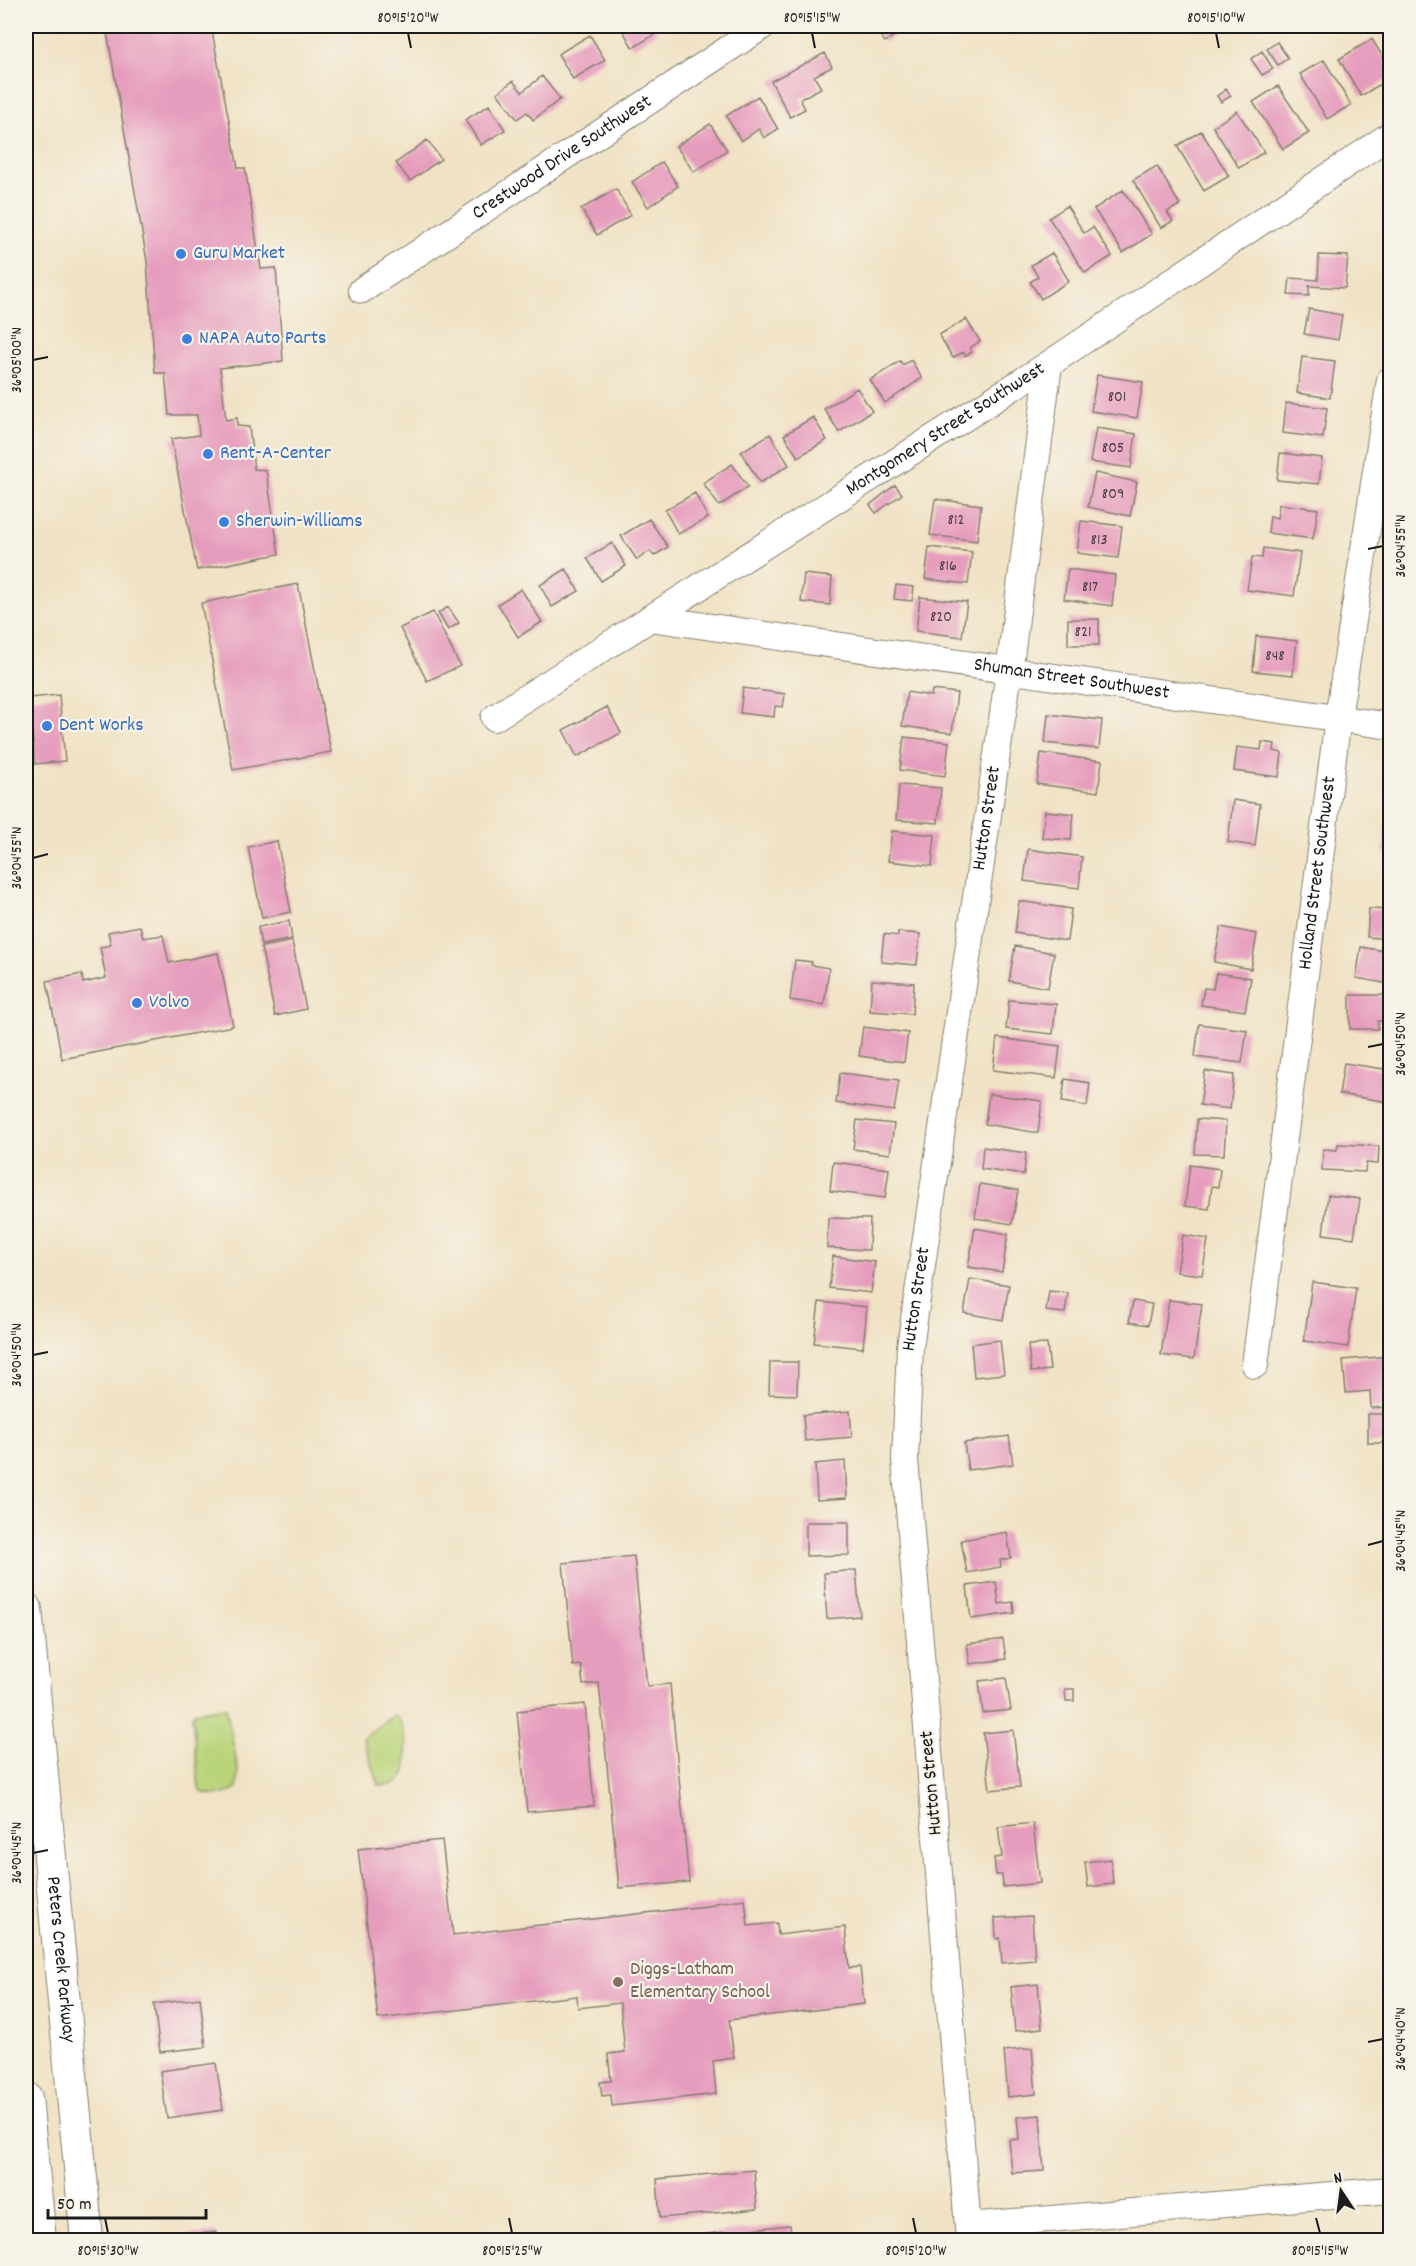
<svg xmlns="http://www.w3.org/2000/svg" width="1416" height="2266" viewBox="0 0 1416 2266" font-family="Dekko,sans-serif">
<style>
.green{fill:#bad47a;stroke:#6b784b;stroke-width:1.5}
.building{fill:#e69cbd}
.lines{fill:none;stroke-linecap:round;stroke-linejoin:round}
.minor-casing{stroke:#867f70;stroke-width:28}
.major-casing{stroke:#867f70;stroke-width:34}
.minor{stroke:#fff;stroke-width:26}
.major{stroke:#fff;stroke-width:32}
.ticks{fill:none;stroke:#1c1c1c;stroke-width:2}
.shop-dot{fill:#3f7fe0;stroke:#f7f3e8;stroke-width:2}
.education-dot{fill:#8d6e63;stroke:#f7f3e8;stroke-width:2}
.labels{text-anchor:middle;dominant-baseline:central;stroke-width:4.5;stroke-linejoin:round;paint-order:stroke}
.number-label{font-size:16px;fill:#4e3c44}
.street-label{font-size:20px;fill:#1c1c1c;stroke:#f7f3e8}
.shop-label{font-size:20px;fill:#366cbe;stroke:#f7f3e8;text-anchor:start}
.education-label{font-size:20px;fill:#785e54;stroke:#f7f3e8;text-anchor:start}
.neatline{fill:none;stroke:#1c1c1c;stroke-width:2}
.ticks-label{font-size:15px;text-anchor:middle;fill:#1c1c1c}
</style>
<rect width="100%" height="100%" fill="#f7f3e8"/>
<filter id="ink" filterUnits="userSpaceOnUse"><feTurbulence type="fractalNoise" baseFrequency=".0167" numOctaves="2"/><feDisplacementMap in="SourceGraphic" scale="12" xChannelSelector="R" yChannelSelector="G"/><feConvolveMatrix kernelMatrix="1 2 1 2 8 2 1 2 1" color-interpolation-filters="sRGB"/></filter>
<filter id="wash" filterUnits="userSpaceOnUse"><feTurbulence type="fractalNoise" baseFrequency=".008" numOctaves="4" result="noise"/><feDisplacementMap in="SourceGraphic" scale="24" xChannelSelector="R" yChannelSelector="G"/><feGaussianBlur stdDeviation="1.35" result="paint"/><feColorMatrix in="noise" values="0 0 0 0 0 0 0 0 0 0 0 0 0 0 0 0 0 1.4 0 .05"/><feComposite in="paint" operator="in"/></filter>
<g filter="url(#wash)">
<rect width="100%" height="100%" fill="#f0e2c4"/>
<path class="green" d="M226,1707L238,1770L237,1787C227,1796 212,1797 200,1791L199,1787L192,1715L195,1712Z
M394,1715C409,1726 406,1754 406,1771C402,1782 390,1787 379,1785L363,1738Z"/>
<g id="blocks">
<path class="building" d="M106,26H211L238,168H245L261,269L276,268L283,361L220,368L226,420L237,418V426L249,427L254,469L266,470L279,554L197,570L171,439L199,435L197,415H169L165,373H155L147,261Z
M620,26H653L657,33L633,48Z
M873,26H909L885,42Z
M590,35L605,60L573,79L558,54Z
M1372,39L1390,69V78L1361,96L1339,59Z
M1277,42L1288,58L1278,65L1267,49Z
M1262,51L1273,69L1262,75L1251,59Z
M825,53L832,67L814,76L821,88L800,99L805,109L790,117L771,81Z
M1324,60L1351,105L1327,119L1300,74Z
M542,76L560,99L533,120L527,112L517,119L497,93L513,81L522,92Z
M1278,86L1309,133L1283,149L1253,102Z
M1226,89L1231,96L1221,102L1217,96Z
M758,96L778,129L764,138L759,129L741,141L726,116Z
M489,105L505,130L481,145L465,120Z
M1237,111L1264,152L1239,168L1213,127Z
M710,124L727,150L694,172L676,146Z
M1201,131L1229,176L1204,191L1177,146Z
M427,140L441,159L410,181L396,163Z
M662,162L678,186L648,207L632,182Z
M1157,166L1180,205L1167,212L1173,221L1161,228L1133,180Z
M616,189L631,215L597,235L581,209Z
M1123,190L1152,234L1123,253L1094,209Z
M1067,206L1084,233L1093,227L1112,256L1085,273L1049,218Z
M1052,253L1069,281L1041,299L1030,282L1038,277L1031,265Z
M1319,255L1348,256L1345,288L1309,286V296L1288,295L1290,278L1318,280Z
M1309,309L1342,315L1338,340L1304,334Z
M966,319L980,341L970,348L972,352L965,356L963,352L953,358L939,335Z
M1302,357L1335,361L1330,398L1297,393Z
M911,360L922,378L885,403L870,380L900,361L903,365Z
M1097,375L1143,382L1137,418L1091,411Z
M857,388L872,411L839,432L824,409Z
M1286,403L1327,408L1323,438L1283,433Z
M813,417L827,440L798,457L784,435Z
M1096,428L1136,434L1131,468L1090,462Z
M770,434L789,465L760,483L741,452Z
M1280,453L1322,458L1319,484L1277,480Z
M732,464L748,487L719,506L703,483Z
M1095,473L1137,482L1130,516L1088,507Z
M895,485L902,494L876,513L870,505Z
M695,493L708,518L678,534L665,510Z
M935,499L981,505L977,541L930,535Z
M1279,504L1318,509L1313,539L1268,533L1270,516L1277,518Z
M649,519L668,547L654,556L650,551L637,560L621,536Z
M1081,521L1122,526L1118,558L1077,553Z
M612,543L626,566L601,581L587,558Z
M929,547L972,552L968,584L925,579Z
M1263,548L1300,553L1294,596L1247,590L1252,557L1262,558Z
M566,569L579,591L552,607L540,585Z
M1068,569L1115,575L1112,606L1064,599Z
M804,574L832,577L830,605L801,602Z
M298,584L331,752L233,770L201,603Z
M896,585L914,587L912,601L894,599Z
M521,589L542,622L518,637L498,604Z
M920,597L967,602L962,637L916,631Z
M448,607L459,623L448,630L438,613Z
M433,612L460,666L427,681L400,628Z
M1068,619H1099V645H1068Z
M1256,636L1297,641L1293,675L1253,671Z
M743,688L785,694L783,707L775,706L774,717L740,713Z
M932,690L957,693L952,733L902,726L907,692L931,696Z
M59,695L65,761L35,764L29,698Z
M607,707L621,733L577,757L563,730Z
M1048,714L1102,720L1099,749L1045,743Z
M904,737L949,742L945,776L900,770Z
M1262,742L1275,744L1274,751L1282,753L1279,777L1234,771L1237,747L1261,750Z
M1041,753L1102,761L1098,792L1037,784Z
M899,785L941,788L938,823L896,820Z
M1233,800L1260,804L1255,846L1228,842Z
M1389,809H1390V882L1385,881L1389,852H1383Z
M1045,811L1074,814L1071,840L1042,838Z
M892,831L935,835L932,866L888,861Z
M277,841L291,912L262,918L248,847Z
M1028,849L1082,857L1079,888L1024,881Z
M1019,901L1071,909L1067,941L1015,933Z
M1369,909L1390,910V939L1367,937Z
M289,921L292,939L261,945L258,927Z
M140,926L143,938L163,935L169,963L218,953L233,1026L62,1059L47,981L82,974L83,983L106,978L100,947L111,945L108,932Z
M1221,927L1257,934L1251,969L1214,962Z
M898,932L920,934L917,965L881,962L884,934L898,936Z
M292,941L306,1009L275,1016L261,947Z
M1015,946L1054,953L1048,988L1009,981Z
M1361,947L1390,952V984L1356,978Z
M795,960L812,962L811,965L829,968L824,1005L790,1000Z
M1216,973L1251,978L1245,1011L1201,1005L1204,988L1213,989Z
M872,980L914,983L912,1014L870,1011Z
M1350,995H1390V1021H1378V1029H1350Z
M1009,1000L1056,1004L1053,1034L1006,1029Z
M1199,1024L1247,1030L1242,1063L1195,1057Z
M863,1027L908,1033L904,1062L859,1056Z
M997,1038L1060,1046L1056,1078L993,1070Z
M1344,1063L1390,1070L1389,1102L1339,1094Z
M1205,1071L1234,1075L1230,1109L1200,1105Z
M840,1073L899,1080L894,1111L836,1103Z
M1065,1079L1090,1083L1087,1106L1062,1102Z
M989,1094L1042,1101L1038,1133L985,1124Z
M1197,1119L1226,1121L1224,1155L1195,1154Z
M857,1120L894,1124L890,1154L853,1149Z
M1338,1144L1379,1146L1378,1164L1366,1163L1365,1172L1322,1170L1323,1149L1337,1150Z
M983,1147L1026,1153L1024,1175L981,1169Z
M833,1162L889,1169L885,1198L830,1191Z
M1190,1165L1220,1169L1218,1187L1212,1186L1209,1209L1185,1206Z
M980,1184L1018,1190L1012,1224L975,1218Z
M1328,1195L1360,1199L1354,1238L1323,1234Z
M828,1218L870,1219L869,1250L827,1248Z
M975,1228L1008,1234L1002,1272L968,1267Z
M1183,1235L1208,1239L1202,1275L1177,1272Z
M833,1256L875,1262L871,1293L829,1288Z
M970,1279L1009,1285L1003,1320L964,1313Z
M1312,1282L1356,1288L1348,1347L1304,1341Z
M1049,1291L1068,1293L1065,1313L1046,1311Z
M1169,1300L1202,1304L1194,1359L1161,1355Z
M1133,1301L1152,1304L1148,1325L1129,1322Z
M819,1302L867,1307L863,1348L814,1343Z
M1000,1340L1004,1374L974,1377L971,1344Z
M1047,1344L1050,1370L1031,1372L1028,1345Z
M1390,1356V1407L1371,1408L1370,1391L1346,1393L1343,1360Z
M770,1362H798L797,1395L769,1394Z
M850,1411L852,1437L805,1441L803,1415Z
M1368,1414H1390V1443H1368Z
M1009,1436L1013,1464L968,1470L964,1443Z
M845,1461L847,1498L817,1500L815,1464Z
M806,1522H849V1555L806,1556Z
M1007,1532L1011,1558L1000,1560L1001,1567L967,1573L961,1540Z
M634,1556L647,1686L670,1684L689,1882L619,1888L599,1683L583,1685L581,1665L573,1666L563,1563Z
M856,1570L860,1616L827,1619L824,1573Z
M996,1582L999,1604L1013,1602L1014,1613L971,1619L967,1586Z
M1003,1639L1006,1659L970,1664L967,1644Z
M1006,1678L1011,1710L983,1713L979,1681Z
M1065,1689H1074V1701H1066Z
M585,1704L594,1806L527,1812L517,1711Z
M1013,1730L1020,1787L990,1790L983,1733Z
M1033,1823L1040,1883L1003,1887L1002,1875H996L994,1858L1002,1857L998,1827Z
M442,1840L453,1935L715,1905V1903L745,1899L748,1926L777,1923L778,1935L845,1927L849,1968L860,1967L864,2004L729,2020L734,2058L713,2061L716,2094L612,2106L611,2095L602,2096L600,2082L611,2081L608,2054L625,2052L620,2003L578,2008L577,1996L378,2019L358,1849Z
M1111,1859L1113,1884L1088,1887L1085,1862Z
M1032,1916L1035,1960L1002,1963L1000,1938L996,1939L995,1918Z
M1038,1984L1042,2028L1015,2031L1011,1987Z
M200,1998L206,2047L160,2052L154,2004Z
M1032,2048L1036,2094L1008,2097L1004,2051Z
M216,2063L223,2110L167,2118L160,2071Z
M1040,2115L1044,2171L1012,2173L1009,2140L1019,2139L1017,2117Z
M754,2170L757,2209L660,2218L657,2179Z
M790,2225L792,2240H662V2239Z
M216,2232L217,2240H169V2237Z"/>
</g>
</g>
<g filter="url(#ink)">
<use href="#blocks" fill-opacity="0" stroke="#867f70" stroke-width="1.5"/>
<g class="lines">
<defs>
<g id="minor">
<path id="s1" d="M362,290L763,26"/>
<path id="s2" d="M650,618L1390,726"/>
<path id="s3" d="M494,718L1049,364L1390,135"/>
<path id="s4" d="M1255,1365L1338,718L1390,380"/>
<path d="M968,2226L1390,2190"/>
<path id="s5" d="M969,2240L905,1459L910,1347L1009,672L1049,364"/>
</g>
<g id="major">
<path id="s6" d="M26,1609L87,2240"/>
<path d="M26,2098L40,2240"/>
</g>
</defs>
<use href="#minor" class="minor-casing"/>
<use href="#major" class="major-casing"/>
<use href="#minor" class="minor"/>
<use href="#major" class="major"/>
</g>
</g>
<path class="ticks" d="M408,33L411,48M812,33L815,48M1216,33L1219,48M33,360L48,357M1368,549L1383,546M33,858L48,854M1368,1047L1383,1044M33,1355L48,1352M1368,1545L1383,1541M33,1853L48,1850M1368,2042L1383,2039M105,2218L108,2233M509,2218L512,2233M913,2218L916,2233M1316,2218L1320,2233"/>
<g class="shop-dot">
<circle cx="181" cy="254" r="6"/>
<circle cx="187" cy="339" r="6"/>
<circle cx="208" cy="454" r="6"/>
<circle cx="224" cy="522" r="6"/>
<circle cx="47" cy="726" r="6"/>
<circle cx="137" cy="1003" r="6"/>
</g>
<circle class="education-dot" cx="618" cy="1982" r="6"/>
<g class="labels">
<g class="number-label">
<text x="1117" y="397">801</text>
<text x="1113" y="448">805</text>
<text x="1113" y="494">809</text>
<text x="956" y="520">812</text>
<text x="1099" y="540">813</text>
<text x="948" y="566">816</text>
<text x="1090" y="587">817</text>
<text x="941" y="617">820</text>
<text x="1083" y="632">821</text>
<text x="1275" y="656">848</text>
</g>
<g class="street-label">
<text stroke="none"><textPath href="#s1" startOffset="240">Crestwood Drive Southwest</textPath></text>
<text stroke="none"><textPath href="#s3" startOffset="536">Montgomery Street Southwest</textPath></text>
<text stroke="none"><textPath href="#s2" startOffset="426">Shuman Street Southwest</textPath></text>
<text stroke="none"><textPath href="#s5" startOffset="1430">Hutton Street</textPath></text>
<text stroke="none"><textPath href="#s4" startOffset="496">Holland Street Southwest</textPath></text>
<text stroke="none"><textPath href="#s5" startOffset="944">Hutton Street</textPath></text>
<text transform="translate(932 1783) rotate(-95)">Hutton Street</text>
<text stroke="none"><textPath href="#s6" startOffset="352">Peters Creek Parkway</textPath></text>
</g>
<g class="shop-label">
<text x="193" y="254">Guru Market</text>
<text x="199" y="339">NAPA Auto Parts</text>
<text x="220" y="454">Rent-A-Center</text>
<text x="236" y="522">Sherwin-Williams</text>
<text x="59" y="726">Dent Works</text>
<text x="149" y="1003">Volvo</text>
</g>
<g class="education-label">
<text x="630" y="1970">Diggs-Latham<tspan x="630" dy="23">Elementary School</tspan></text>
</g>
</g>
<rect width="1416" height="2266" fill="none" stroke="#f7f3e8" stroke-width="66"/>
<g transform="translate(1341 2191) rotate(347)" stroke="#f7f3e8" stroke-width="4.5" paint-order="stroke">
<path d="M0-4.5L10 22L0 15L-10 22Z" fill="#1c1c1c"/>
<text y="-9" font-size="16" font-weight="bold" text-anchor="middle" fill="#1c1c1c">N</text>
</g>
<path d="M48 2209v9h158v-9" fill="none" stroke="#1c1c1c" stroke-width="3"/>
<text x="57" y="2209" font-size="18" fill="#1c1c1c" stroke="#f7f3e8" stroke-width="4.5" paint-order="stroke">50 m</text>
<rect x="33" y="33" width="1350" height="2200" class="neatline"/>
<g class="ticks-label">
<text x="408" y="22">80°15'20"W</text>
<text x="812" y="22">80°15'15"W</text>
<text x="1216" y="22">80°15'10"W</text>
<text transform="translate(16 360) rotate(-90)" y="5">36°05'00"N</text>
<text transform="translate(1400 546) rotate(-90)" y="5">36°04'55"N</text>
<text transform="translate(16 858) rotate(-90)" y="5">36°04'55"N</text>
<text transform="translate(1400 1044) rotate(-90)" y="5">36°04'50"N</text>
<text transform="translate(16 1355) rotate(-90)" y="5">36°04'50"N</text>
<text transform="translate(1400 1541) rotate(-90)" y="5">36°04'45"N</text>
<text transform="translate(16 1853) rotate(-90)" y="5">36°04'45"N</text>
<text transform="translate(1400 2039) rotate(-90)" y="5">36°04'40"N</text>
<text x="108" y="2255">80°15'30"W</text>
<text x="512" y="2255">80°15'25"W</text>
<text x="916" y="2255">80°15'20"W</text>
<text x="1320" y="2255">80°15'15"W</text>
</g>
</svg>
